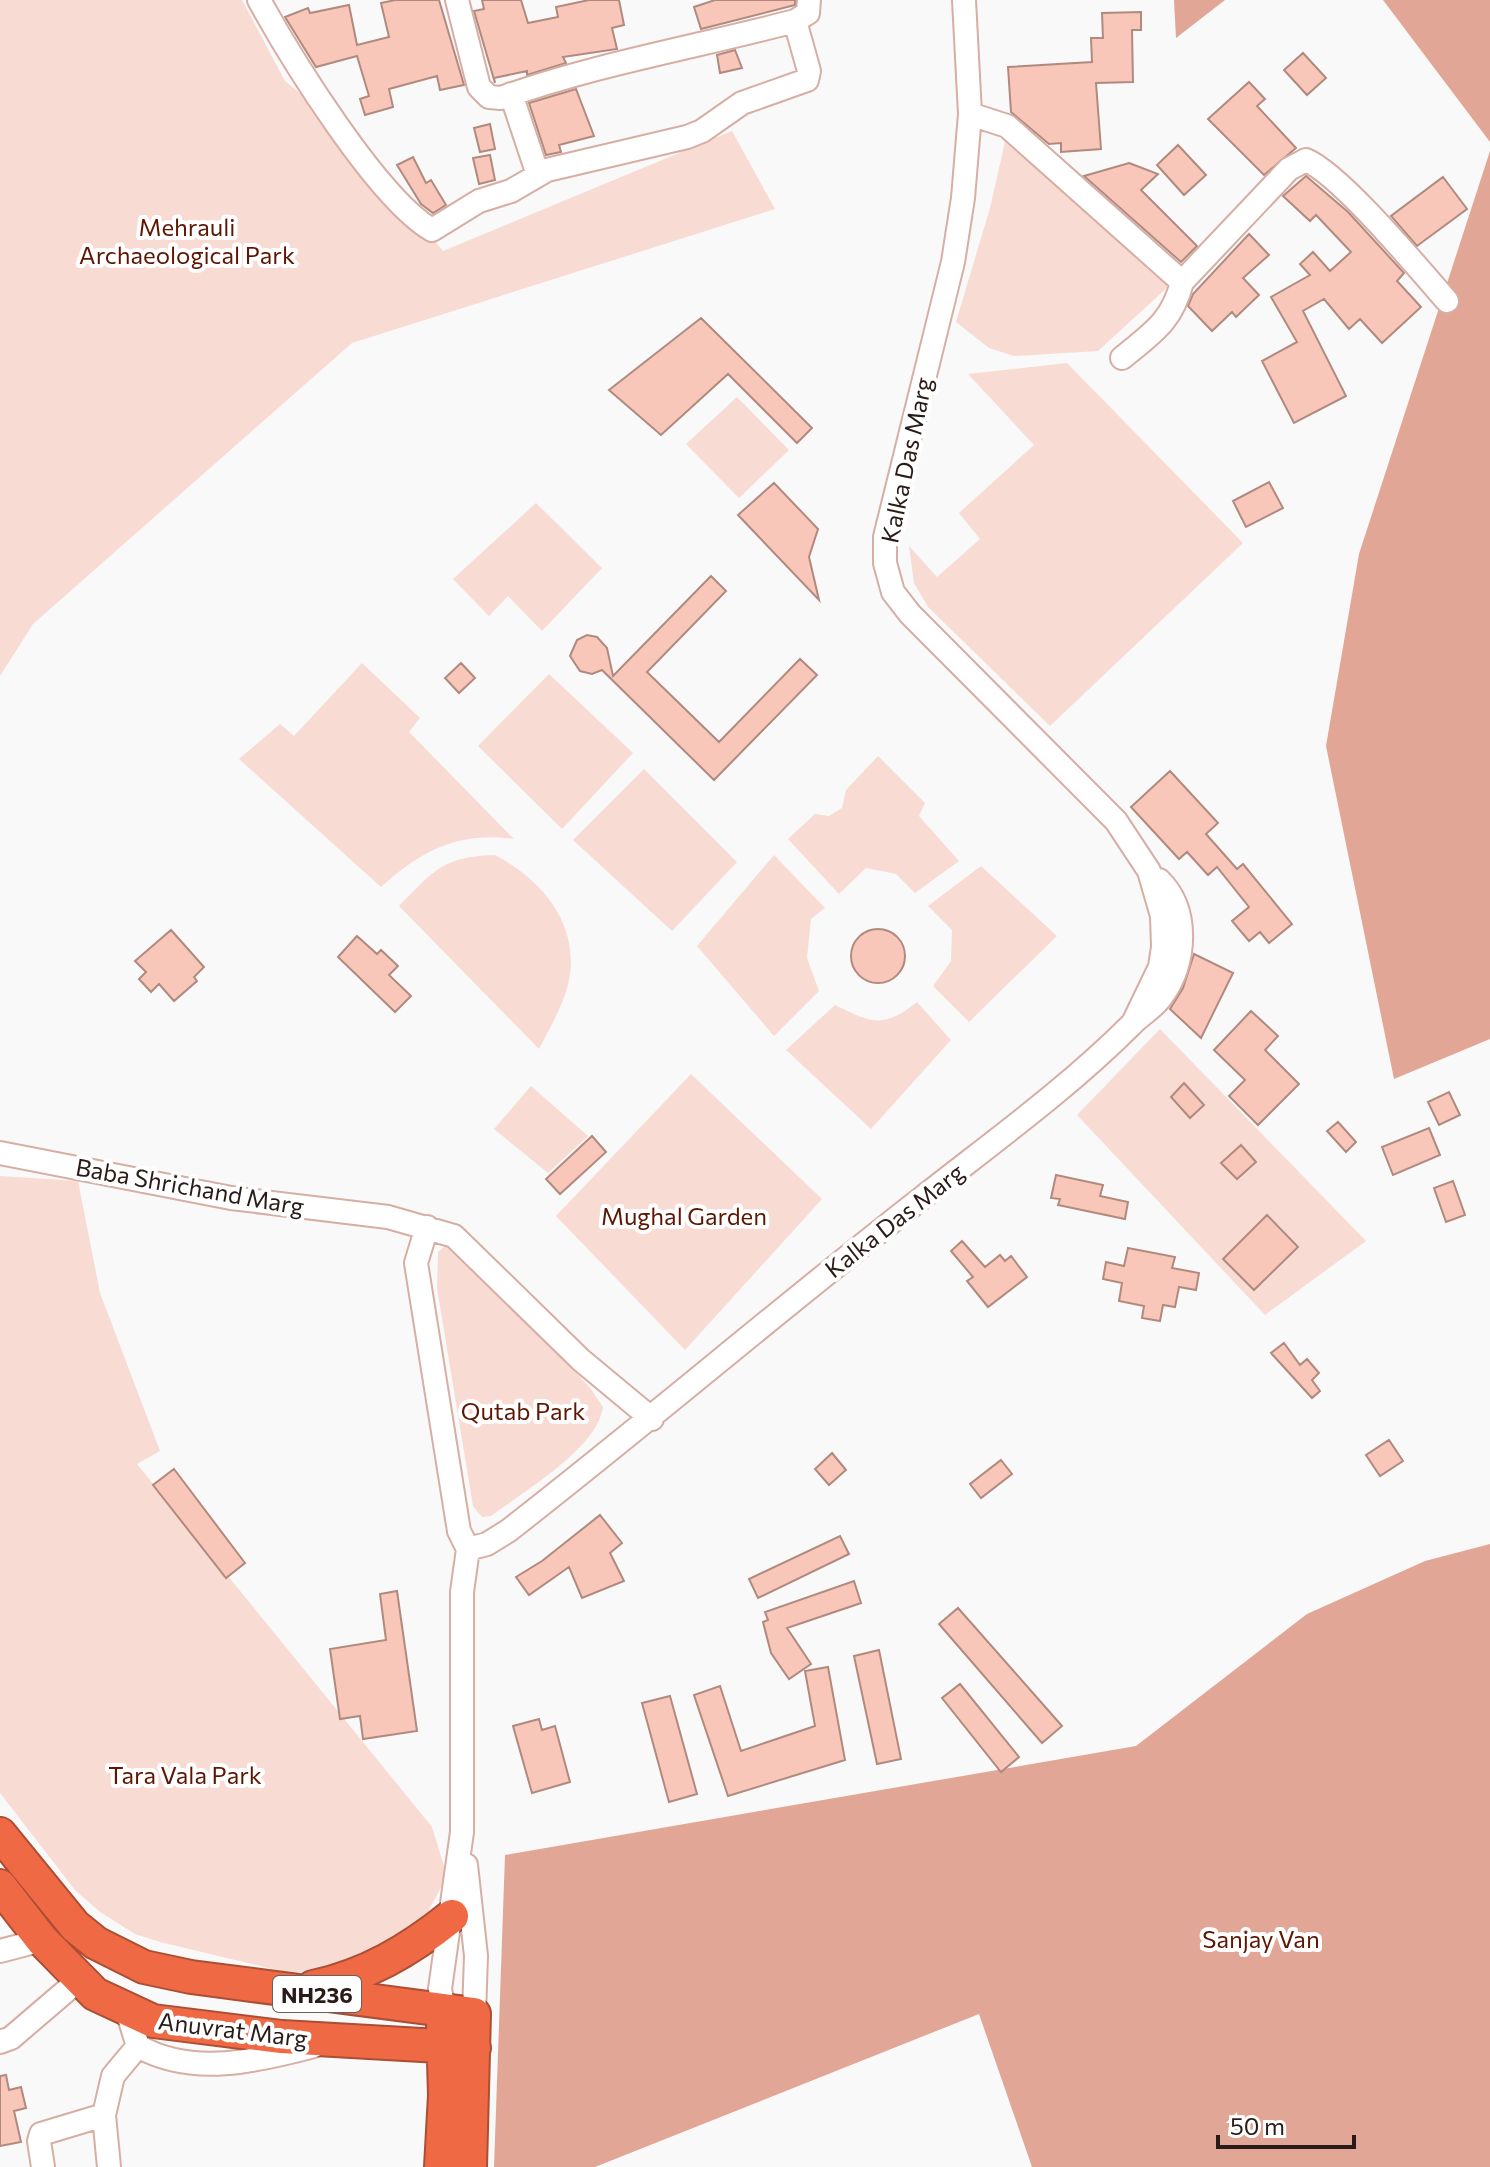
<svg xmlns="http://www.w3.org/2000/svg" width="1490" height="2167" viewBox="0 0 1490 2167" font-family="Commissioner,sans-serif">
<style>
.green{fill:#f8dbd3}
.forest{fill:#e1a695}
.building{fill:#f9c7b9;stroke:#b08a7f;stroke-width:2}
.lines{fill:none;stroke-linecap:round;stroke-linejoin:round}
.minor-casing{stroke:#d6aea3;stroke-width:26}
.highway-casing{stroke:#aa4e34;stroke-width:36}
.minor{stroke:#fff;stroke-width:22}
.highway{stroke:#ef6944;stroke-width:32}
.labels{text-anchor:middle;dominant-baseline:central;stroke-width:8;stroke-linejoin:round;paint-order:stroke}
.shield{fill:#fff;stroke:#695f5d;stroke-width:2}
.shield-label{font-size:22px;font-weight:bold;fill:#291b17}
.park-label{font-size:24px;fill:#5c1602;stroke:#fff}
.street-label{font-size:24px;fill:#291b17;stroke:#fff}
</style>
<rect width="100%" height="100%" fill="#f9f9f9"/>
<path class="green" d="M0,0H242L285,81L351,135L443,251L732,131L775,209L352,343L33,624L0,676Z
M1005,142L1170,285L1098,351L1014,356L989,348L956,322L990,208Z
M1067,363L1243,543L1050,726L928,607L914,583L909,546L937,577L980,539L959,513L1034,445L968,374Z
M737,397L789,450L739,498L686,444Z
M536,503L602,568L542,631L508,596L489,616L453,579Z
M362,663L420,718L409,732L514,839C458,831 421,851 381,887L239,759L280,724L294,736Z
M549,674L633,753L562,829L478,746Z
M878,756L925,803L919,816L959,861L915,893L896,874L866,868L839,894L788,839L815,814L829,816L842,808L846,790Z
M644,769L737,862L672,931L573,840Z
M495,855C539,878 577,920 570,974C567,1000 550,1027 539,1049L399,906C435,870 442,857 495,855Z
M774,855L825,908L811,919L807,958L819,991L774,1036L697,946Z
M981,866L1057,936L969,1022L933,986L951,961L952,930L928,906Z
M917,1002L951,1040L871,1129L786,1050L835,1005C872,1023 883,1029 917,1002Z
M1160,1029L1366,1241L1265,1315L1077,1115Z
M691,1074L822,1199L685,1350L556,1216Z
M531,1086L588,1136L548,1173L494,1129Z
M0,1176L78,1181L100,1293L160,1451L137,1464L432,1827L447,1876L420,1927L369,1953L293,1974L160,1942L135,1934L100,1912L75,1890L0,1793Z
M445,1246L461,1247L591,1389L603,1407C597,1449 524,1491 491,1516L482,1517L473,1506L437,1288L438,1252Z"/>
<path class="forest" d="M1174,0H1225L1176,38Z
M1383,0H1490V142Z
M1490,151V1039L1394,1079L1326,746L1359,554Z
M1490,1544V2167H1032L979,2014L595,2167H494L505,1855L1136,1746L1307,1614L1425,1561Z"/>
<path class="building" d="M395,0H439L464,85L440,90L437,76L389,89L393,107L365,115L360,99L369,96L357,56L316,67L285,17L308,8L310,13L349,5L357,45L389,37L381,3Z
M482,0H521L528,23L558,17L556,7L589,0H619L624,25L612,28L617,49L563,57L566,63L527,75V71L494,78L495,83L474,11L484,9Z
M715,0H795V5L701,29L694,7Z
M1141,12V30H1132L1133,82L1096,83L1101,149L1061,152V143L1049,144L1011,112L1008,67L1092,62L1091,38H1103L1102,13Z
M735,50L742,68L720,73L717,55Z
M1303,53L1326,78L1307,95L1284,70Z
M1249,82L1265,99L1257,106L1296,148L1264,175L1208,119Z
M576,89L594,136L559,145L561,152L546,155L529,103Z
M490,124L495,149L480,152L474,128Z
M1178,145L1206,175L1184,195L1157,165Z
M490,155L495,180L479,184L473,158Z
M413,157L426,183L431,180L446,205L433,213L421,204L397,165Z
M1129,163L1158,174L1141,190L1197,246L1181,262L1084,176Z
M1306,176L1348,212L1404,273L1397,281L1421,307L1382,343L1360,319L1349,329L1324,299L1303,311L1346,396L1294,423L1262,361L1297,342L1271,297L1310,275L1300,264L1313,252L1330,271L1351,252L1316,215L1310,221L1283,196Z
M1443,177L1467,209L1417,246L1391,216Z
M1249,234L1269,255L1243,278L1259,295L1236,317L1232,312L1212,331L1188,306L1193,294Z
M701,318L812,428L797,443L728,374L661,435L609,390Z
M1269,482L1283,508L1246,527L1233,501Z
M774,483L818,529L809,557L819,600L738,515Z
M711,576L726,591L647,672L719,742L800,659L817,675L714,780L602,670L592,674L580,671L570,656L577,640L587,635L597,637L607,648L613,676Z
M461,663L475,678L459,693L445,678Z
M1170,771L1218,823L1206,834L1237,869L1243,864L1292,924L1269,943L1260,932L1249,941L1232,921L1249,907L1217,867L1208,875L1187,852L1179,859L1131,807Z
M851 956a27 27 0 1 1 54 0a27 27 0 1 1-54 0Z
M171,930L204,967L194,977L197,981L174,1001L159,984L151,992L139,979L146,972L135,961Z
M357,936L377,954L381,950L398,966L389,975L411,996L395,1012L338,957Z
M1194,954L1233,973L1201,1038L1170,1009L1183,988Z
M1251,1011L1278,1036L1265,1050L1299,1084L1258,1125L1229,1096L1245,1080L1214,1050Z
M1184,1083L1204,1105L1190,1118L1171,1097Z
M1449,1092L1460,1115L1439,1125L1428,1102Z
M1338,1122L1356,1142L1346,1152L1327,1131Z
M1429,1128L1440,1155L1393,1175L1382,1147Z
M592,1136L606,1152L560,1194L546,1179Z
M1241,1145L1256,1162L1237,1179L1221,1163Z
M1056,1175L1103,1185L1100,1196L1128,1202L1125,1219L1058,1205L1060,1199L1051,1198Z
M1453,1181L1465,1215L1446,1222L1434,1188Z
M1267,1215L1298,1247L1254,1290L1223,1259Z
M962,1241L985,1267L1000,1255L1005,1261L1011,1256L1027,1277L988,1307L967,1281L973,1277L951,1251Z
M1128,1248L1175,1257L1172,1268L1199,1273L1196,1290L1179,1287L1175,1307L1163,1305L1160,1321L1142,1318L1144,1306L1119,1301L1122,1283L1103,1279L1106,1262L1124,1266Z
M1284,1343L1300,1365L1307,1359L1319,1373L1312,1380L1320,1391L1312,1398L1271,1353Z
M1389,1440L1403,1461L1380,1476L1366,1455Z
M832,1453L846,1470L829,1485L815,1469Z
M1001,1460L1012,1474L981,1498L970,1484Z
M174,1469L245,1563L226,1578L153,1485Z
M600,1515L622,1543L610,1553L624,1581L582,1598L569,1567L529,1595L516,1577L542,1561Z
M840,1536L849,1554L758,1598L749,1579Z
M854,1581L861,1603L787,1628L811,1664L789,1679L771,1653L763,1622L768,1620L765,1612Z
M397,1591L417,1731L363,1739L360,1716L340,1719L330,1649L386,1640L380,1594Z
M958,1608L1062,1726L1042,1743L939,1624Z
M879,1650L901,1759L877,1764L854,1656Z
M828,1667L845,1760L728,1796L694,1695L720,1686L741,1751L815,1726L805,1671Z
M960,1684L1019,1757L1001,1772L942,1698Z
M670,1696L697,1794L669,1802L642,1703Z
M539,1719L542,1730L555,1726L570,1782L532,1793L513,1726Z
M6,2075L9,2090L21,2087L26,2108L14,2111L21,2142L0,2146V2076Z"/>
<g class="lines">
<defs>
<path id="minor" d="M259,0C291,58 377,198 432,230L479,201L511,191L547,170L687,137L702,131L742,103L807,80L809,71L795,21
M457,0L479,87L489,97L501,98C596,64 696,47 795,21L808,13L809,0
M964,0L970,114L963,198L953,262L885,537V563L893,592L910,614L1116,821L1149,871L1162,916L1163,947L1160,967L1134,1021
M511,94L538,175
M970,114L1007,126L1182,282L1289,169L1306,160C1341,175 1418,268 1447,301
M1122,358C1152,333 1172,322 1182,282
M0,1153L231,1198L388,1217L454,1236L581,1360L652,1419
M427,1227L416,1263L459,1531L468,1549L462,1592V1832L440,1989L444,2010
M468,1549L487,1544L508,1531C648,1422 782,1307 922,1198C993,1142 1067,1089 1131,1025C1141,1014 1153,1009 1162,996C1186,963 1190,910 1159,880
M466,1865L476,1956L474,2014
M0,1951L42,1940
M127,2011L138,2046C192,2077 258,2061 314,2046
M0,2042L11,2038L80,1979
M104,2115L109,2167
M43,2167L39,2141L41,2134L104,2115L113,2076L138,2046"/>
<path id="highway" d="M0,1834L75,1926L96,1943L144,1967L191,1977L474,2014L470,2167
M0,1886L42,1940L95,1994L153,2021L282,2037L474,2048
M313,1987C366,1976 410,1950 452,1916
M441,2167L445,2095L443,2027"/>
</defs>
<use href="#minor" class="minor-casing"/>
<use href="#highway" class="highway-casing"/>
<use href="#minor" class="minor"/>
<use href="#highway" class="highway"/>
</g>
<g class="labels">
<rect class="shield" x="273" y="1976" width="88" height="36" rx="6"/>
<g class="shield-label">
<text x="317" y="1994">NH236</text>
</g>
<g class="park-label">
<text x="187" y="226">Mehrauli<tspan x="187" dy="28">Archaeological Park</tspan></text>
<text x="684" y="1215">Mughal Garden</text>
<text x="523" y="1410">Qutab Park</text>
<text x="185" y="1774">Tara Vala Park</text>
<text x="1261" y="1938">Sanjay Van</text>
</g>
<g class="street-label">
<text transform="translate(906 460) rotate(-78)">Kalka Das Marg</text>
<text transform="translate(190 1186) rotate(10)">Baba Shrichand Marg</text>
<text transform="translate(894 1220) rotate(-38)">Kalka Das Marg</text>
<text transform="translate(233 2029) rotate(7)">Anuvrat Marg</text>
</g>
</g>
<path d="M1218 2135v12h136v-12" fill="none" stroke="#291b17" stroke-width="4"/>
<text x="1230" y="2135" font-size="24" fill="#291b17" stroke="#ffffff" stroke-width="6" paint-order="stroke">50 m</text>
</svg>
